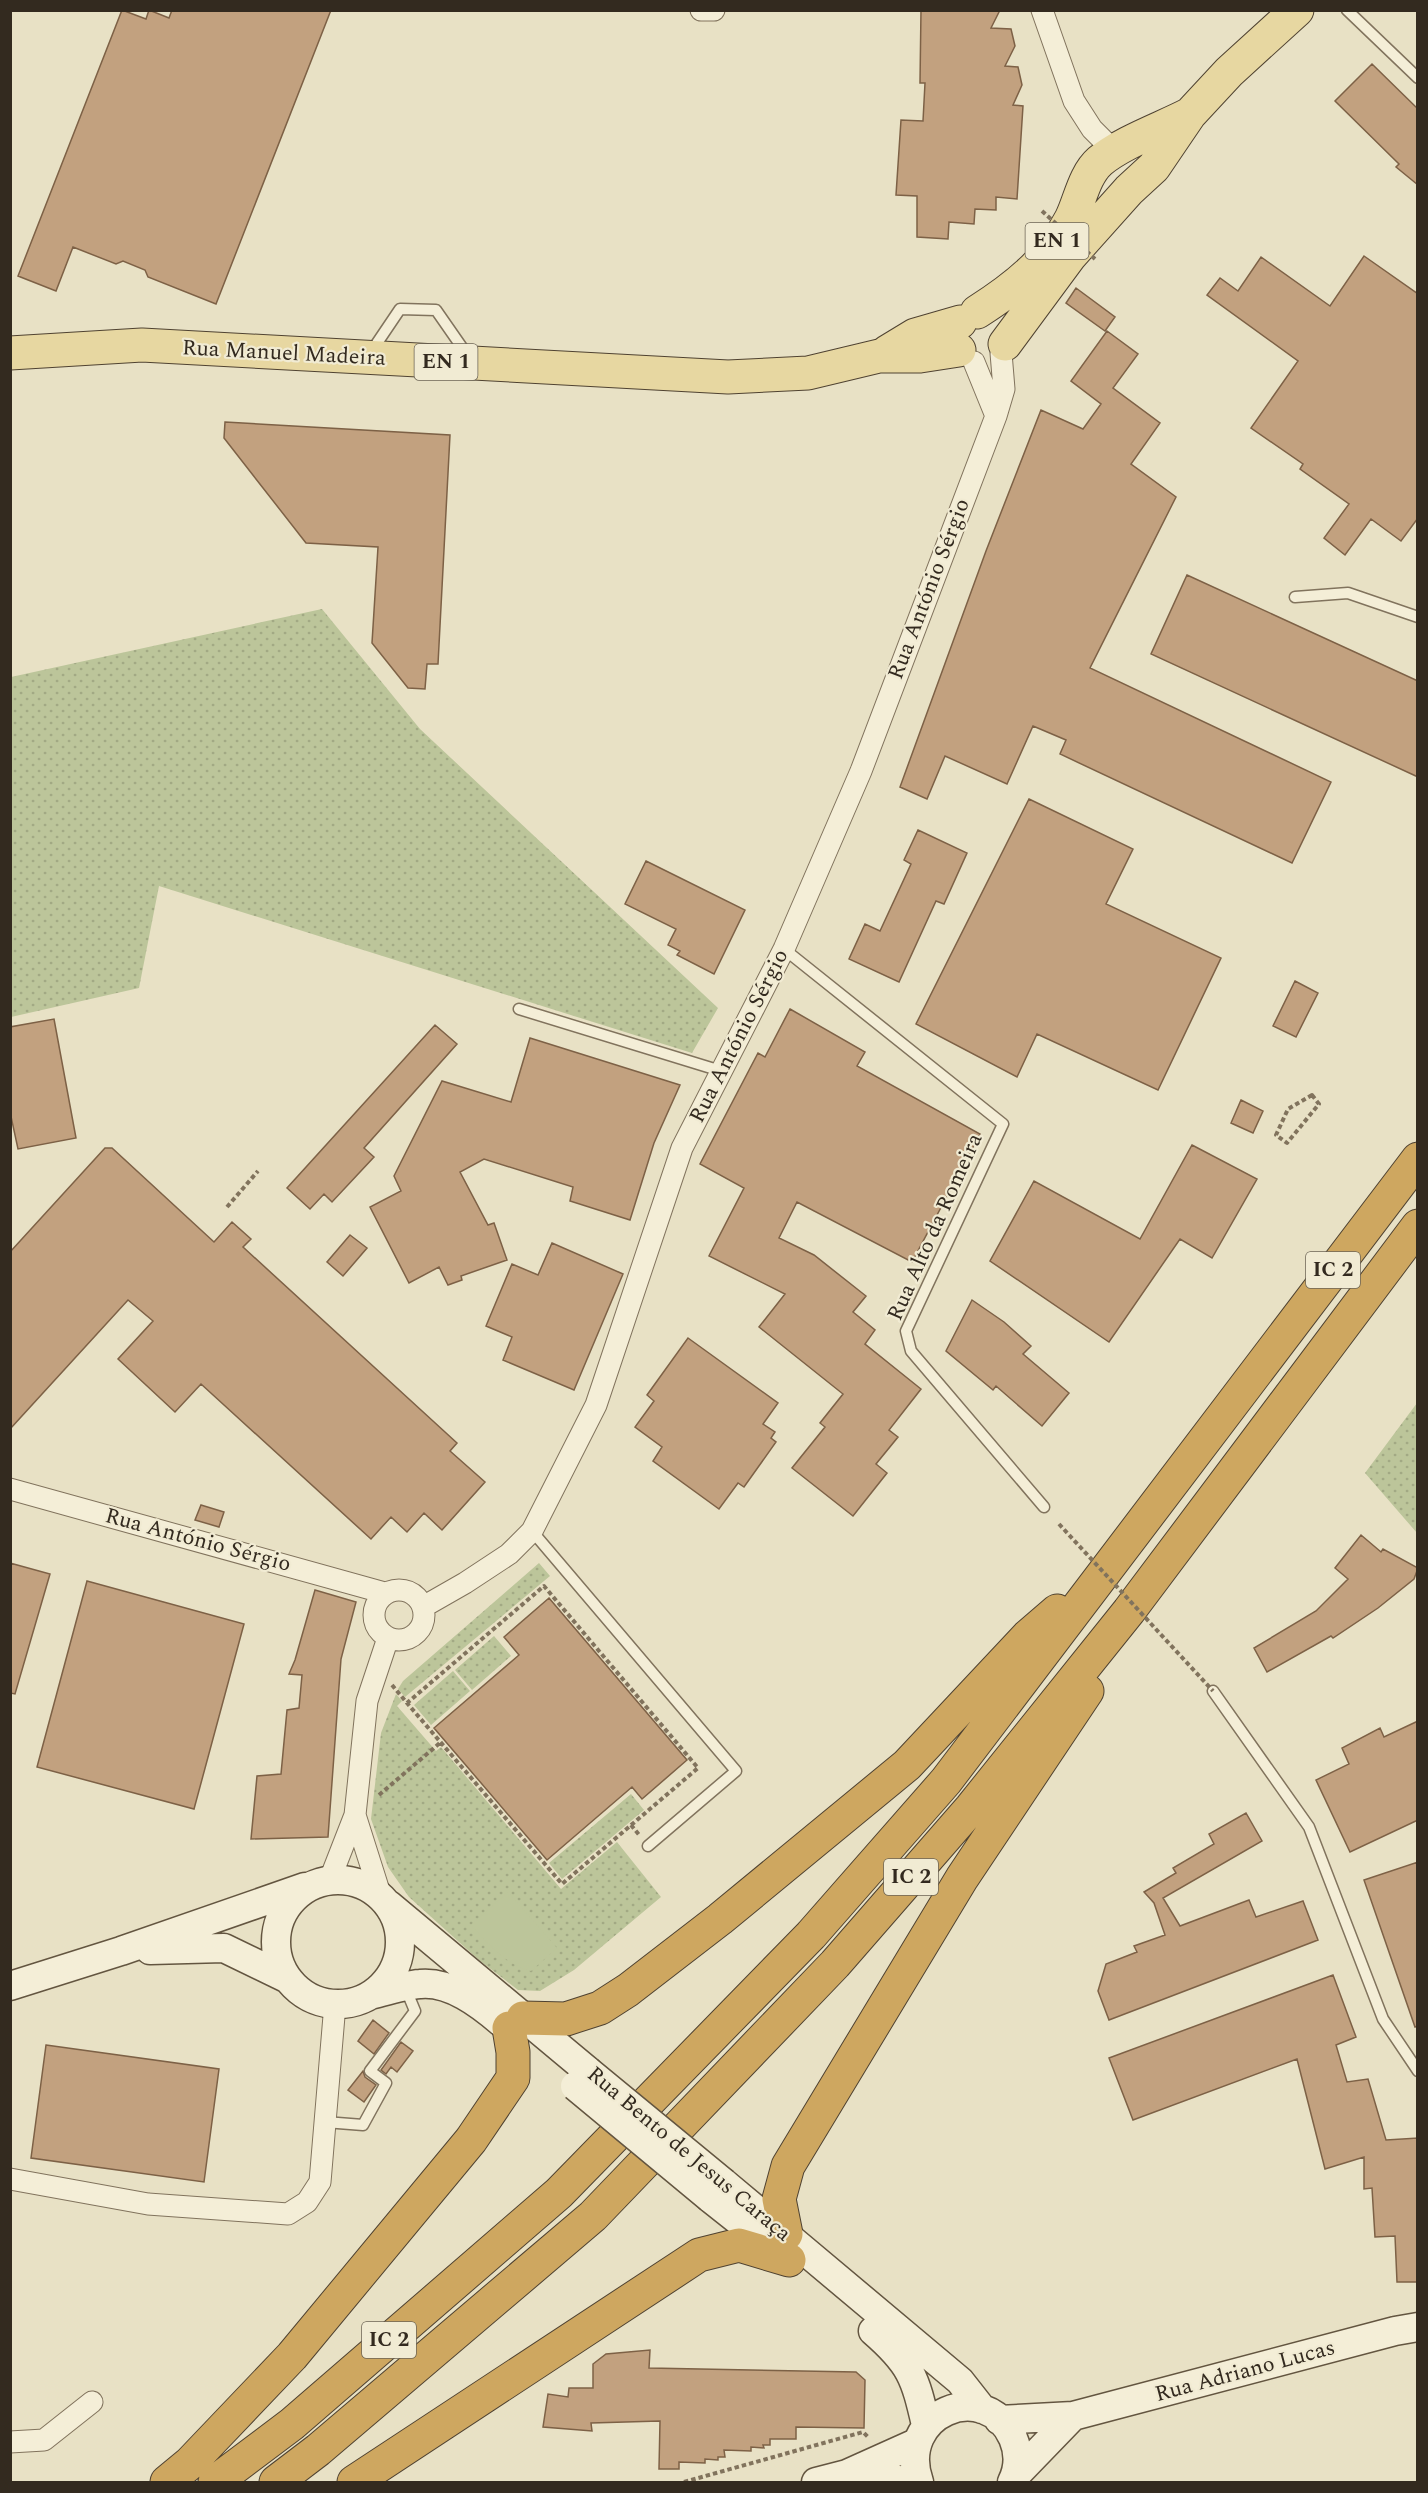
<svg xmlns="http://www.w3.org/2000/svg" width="1428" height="2493" viewBox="0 0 1428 2493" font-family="Spectral,serif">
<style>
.green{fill:url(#green-dots)}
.pitch{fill:#bcc59a}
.building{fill:#c2a17f;stroke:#7d6146;stroke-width:1.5}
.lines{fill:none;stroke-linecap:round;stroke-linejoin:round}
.lane-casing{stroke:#81735d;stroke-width:13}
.street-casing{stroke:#81735d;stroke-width:23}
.secondary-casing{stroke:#635540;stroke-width:31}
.primary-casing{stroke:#4f4231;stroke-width:35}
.highway-casing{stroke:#4f4231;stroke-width:35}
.path{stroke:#81735d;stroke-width:4;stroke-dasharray:4.5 3;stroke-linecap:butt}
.lane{stroke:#f4eed7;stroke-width:10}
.street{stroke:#f4eed7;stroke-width:21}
.secondary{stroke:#f4eed7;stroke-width:28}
.primary{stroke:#e7d7a1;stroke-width:33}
.highway{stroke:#cea760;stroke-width:33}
.secondary-bridge-casing{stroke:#635540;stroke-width:31;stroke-linecap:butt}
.path-bridge{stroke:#81735d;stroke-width:4;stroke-dasharray:4.5 3;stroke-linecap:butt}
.secondary-bridge{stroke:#f4eed7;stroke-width:28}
.labels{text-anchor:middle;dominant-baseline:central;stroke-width:4.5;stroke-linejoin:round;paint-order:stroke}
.shield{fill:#f1ebd3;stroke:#6c6455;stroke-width:1.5}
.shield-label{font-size:21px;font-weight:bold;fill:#332a1f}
.street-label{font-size:22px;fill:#332a1f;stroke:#f1ebd3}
</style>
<defs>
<pattern id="green-dots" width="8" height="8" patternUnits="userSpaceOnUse" patternTransform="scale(1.5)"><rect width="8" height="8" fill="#bcc59a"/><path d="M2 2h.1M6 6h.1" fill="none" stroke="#a2a984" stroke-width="1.8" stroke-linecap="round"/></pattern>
</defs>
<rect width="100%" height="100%" fill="#e8e1c5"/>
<path class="green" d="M322,609L420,729L718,1008L692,1053L159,886L139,988L11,1017V677Z
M1417,1403V1533L1365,1473Z
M539,1563L550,1576L405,1697L398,1689L403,1681Z
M494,1636L511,1656L472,1690L455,1670Z
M453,1671L470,1691L431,1725L414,1705Z
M396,1694L402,1701L397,1706L436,1751L441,1747L561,1889L617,1842L661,1897L574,1970L540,1991L518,1990L479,1960L409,1897L388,1867L371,1819L381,1733Z
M631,1794L644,1810L562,1879L549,1863Z"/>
<path class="pitch" d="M508,1892L557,1948L531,1971C505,1964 488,1944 471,1925Z"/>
<path class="building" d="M122,10L146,19L149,10L169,18L172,10H331L216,304L148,277L145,270L123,261L116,264L73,247L56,291L18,276Z
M921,10H1000L991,28L1011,29L1015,46L1005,66L1018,67L1022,85L1013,105L1023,106L1017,199L996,197V210L975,209L974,224L949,222L948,239L917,237V196L896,195L901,120L923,121L925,83H920Z
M1372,64L1418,109V185L1396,167L1399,164L1335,101Z
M1364,256L1418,294V518L1401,541L1371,519L1345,555L1324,538L1349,504L1300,469L1303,464L1251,428L1298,361L1207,295L1220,278L1238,291L1261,257L1330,306Z
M1076,288L1115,317L1105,331L1066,303Z
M1107,331L1138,354L1113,388L1160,423L1131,464L1176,497L1090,668L1331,782L1292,863L1060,754L1066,740L1033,726L1007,784L945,756L927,799L900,787L986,551L1041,410L1083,429L1101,404L1071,381Z
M225,422L450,435L438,664H427L425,689L408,688L372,643L378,547L306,543L224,438Z
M1187,575L1418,681V777L1151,654Z
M1029,799L1133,849L1106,904L1221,958L1158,1090L1037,1034L1017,1077L916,1024Z
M918,830L967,853L944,904L936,901L899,982L849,959L865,924L880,931L911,864L904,860Z
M646,861L745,910L714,974L677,955L680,951L668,945L676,929L625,904Z
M1295,981L1318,993L1296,1037L1273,1026Z
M790,1009L865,1052L857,1066L980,1134L912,1262L797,1202L779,1238L814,1255L866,1296L853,1312L875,1330L865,1344L921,1389L889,1430L898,1437L876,1464L887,1473L853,1516L792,1468L825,1427L820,1423L843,1394L759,1327L785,1294L709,1256L744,1188L700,1164L758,1053L765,1057Z
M54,1019L76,1138L18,1149L10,1112V1027Z
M435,1025L457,1044L364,1148L374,1157L332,1202L324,1194L310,1209L287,1188Z
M530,1038L680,1085L654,1143L630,1220L570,1201L573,1187L484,1159L460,1172L488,1225L494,1223L507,1260L461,1276L462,1280L448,1285L439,1267L409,1283L370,1207L401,1191L394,1176L442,1081L511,1102Z
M1241,1100L1263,1111L1253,1133L1231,1123Z
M1192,1145L1257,1179L1212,1258L1180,1239L1109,1342L990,1261L1034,1181L1140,1239Z
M105,1148H112L214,1242L232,1222L251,1239L243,1247L457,1443L450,1451L485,1482L442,1530L424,1513L407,1532L391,1517L371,1539L201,1384L175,1412L118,1359L153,1321L128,1300L10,1429V1252Z
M350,1235L367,1248L343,1276L327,1262Z
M552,1243L623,1274L574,1390L503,1360L512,1337L486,1326L512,1264L538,1275Z
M972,1300L1004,1322L1031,1346L1023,1354L1069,1393L1042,1426L996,1386L993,1390L946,1351Z
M688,1338L778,1403L763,1424L775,1432L771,1438L776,1442L744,1487L738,1483L719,1509L653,1461L662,1447L635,1427L654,1401L647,1395Z
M201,1505L224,1512L219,1527L195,1520Z
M1361,1535L1381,1552L1383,1549L1418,1568L1414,1579L1378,1608L1333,1638L1331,1636L1267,1672L1254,1648L1316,1611L1348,1579L1335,1568Z
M10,1563L50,1574L15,1694L10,1693Z
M87,1581L244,1624L194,1809L37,1767Z
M315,1590L356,1602L341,1659L328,1837L251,1839L257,1776L281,1774L287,1710L299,1708L302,1675L289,1674L295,1660Z
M549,1598L687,1760L642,1799L632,1787L547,1860L434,1728L519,1655L504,1637Z
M1418,1721V1820L1350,1852L1316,1780L1349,1764L1342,1748L1380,1728L1384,1737Z
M1246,1813L1262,1841L1163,1898L1180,1926L1249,1900L1256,1917L1303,1901L1318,1940L1109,2020L1098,1991L1106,1964L1137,1952L1134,1946L1165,1935L1154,1903L1144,1892L1176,1873L1173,1868L1214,1844L1209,1834Z
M1418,1862V2026L1415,2027L1364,1880Z
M1333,1975L1356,2037L1336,2045L1347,2082L1368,2079L1386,2140L1418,2138V2282H1397L1395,2236L1375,2237L1372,2188L1364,2189V2157L1325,2169L1297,2059L1133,2120L1109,2058Z
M373,2020L389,2033L374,2054L358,2041Z
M401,2042L413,2051L397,2072L391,2067L386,2074L381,2070Z
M46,2045L219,2069L204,2182L31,2158Z
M363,2071L365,2077L376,2085L364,2102L348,2090Z
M650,2350L649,2368L856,2372L865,2380L864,2428L796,2427V2439H770V2445H763L764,2448L751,2447V2451L724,2450L725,2457H718V2460L705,2459V2463L679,2462V2469H659L660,2421L591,2423L592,2431L543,2427L548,2394L568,2397L569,2388H593V2364L606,2354Z"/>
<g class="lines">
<defs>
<path id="lane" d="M1347,10L1418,78
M371,352L400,309L436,310L468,356
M1295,597L1348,593L1418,617
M784,949L1003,1124L906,1331L911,1351L1044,1507
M519,1009L721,1071
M532,1531L736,1771L648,1846
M1213,1691L1309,1827L1383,2019L1418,2071
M325,2122L363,2125L386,2083L370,2071L415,2011L405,1987"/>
<path id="street" d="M701,10H714
M1042,10L1074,101L1092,129L1115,152
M974,362L996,416
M10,1489L385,1593
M374 1615a25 25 0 1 1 50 0a25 25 0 1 1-50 0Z
M423,1607L465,1583L509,1554L532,1531L596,1405L682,1148L784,949L861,771L996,416L1004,389L1001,353
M355,1815L380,1894
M330,1879L355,1815L367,1701L388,1638
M10,2179L148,2204L288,2214L307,2202L320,2182L335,2004
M10,2442L44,2440L92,2402"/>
<path id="secondary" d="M276 1942a62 62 0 1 1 124 0a62 62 0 1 1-124 0Z
M389,1905L588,2071
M150,1950L224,1948L288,1979
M10,1986L121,1951L305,1887
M374,1994C389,1990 405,1985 420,1984C450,1981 480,2004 501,2022
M724,2183L960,2381L982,2409
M710,2198L763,2240
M873,2331C911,2364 915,2377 926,2425
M999,2420L1073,2416L1395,2331L1418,2327
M847,2474L915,2482
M1015,2476L1073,2416
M816,2482L847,2474L916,2443
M919,2482C895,2414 985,2376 1013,2438C1019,2452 1019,2468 1012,2482"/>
<path id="primary" d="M977,312C1016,287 1049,261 1071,219C1080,201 1084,175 1100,161C1123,142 1163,128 1190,114
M1005,344L1070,256L1129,190L1154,167L1190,114L1229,72L1297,10
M887,352L915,335L960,322
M10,353L142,345L728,377L808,373L879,356H920L959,350"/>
<path id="highway" d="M523,2018L566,2019L600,2008L628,1990L720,1919L907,1765L1028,1636L1057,1611
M786,2234L779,2199L788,2166L962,1878L1087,1691
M167,2482L190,2463L292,2356L471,2140L513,2078V2052L509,2028
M215,2482L292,2424L559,2193L811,1935L946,1781L1418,1159
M276,2482L318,2450L593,2216L835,1964L971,1808L1129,1611L1418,1226
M354,2482L699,2255L739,2245L789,2260"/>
</defs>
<use href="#lane" class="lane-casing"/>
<use href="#street" class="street-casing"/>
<use href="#secondary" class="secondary-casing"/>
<use href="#primary" class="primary-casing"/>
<use href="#highway" class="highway-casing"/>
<path class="path" d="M1312,1095L1319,1104L1287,1143L1276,1135L1288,1109Z
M227,1207L258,1171
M392,1685L407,1703L562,1884L698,1768L544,1586L407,1703
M379,1795L441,1742
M631,1825L640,1836
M684,2482L863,2432L869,2438"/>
<use href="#lane" class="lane"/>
<use href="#street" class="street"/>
<use href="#secondary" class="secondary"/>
<use href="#primary" class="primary"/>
<use href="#highway" class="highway"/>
<defs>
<path id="secondary-bridge" d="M588,2071L724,2183
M575,2086L710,2198"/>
</defs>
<use href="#secondary-bridge" class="secondary-bridge-casing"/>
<path class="path-bridge" d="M1042,211L1095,259
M1059,1524L1213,1691"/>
<use href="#secondary-bridge" class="secondary-bridge"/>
</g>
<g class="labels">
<g class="shield">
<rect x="1025.5" y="223" width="63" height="36" rx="4.5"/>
<rect x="414.5" y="344" width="63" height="36" rx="4.5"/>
<rect x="1306" y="1252" width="54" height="36" rx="4.5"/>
<rect x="884" y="1859" width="54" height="36" rx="4.5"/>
<rect x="362" y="2322" width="54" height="36" rx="4.5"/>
</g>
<g class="shield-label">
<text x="1057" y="241">EN 1</text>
<text x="446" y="362">EN 1</text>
<text x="1333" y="1270">IC 2</text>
<text x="911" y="1877">IC 2</text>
<text x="389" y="2340">IC 2</text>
</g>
<g class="street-label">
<text transform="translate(284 353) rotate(3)">Rua Manuel Madeira</text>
<text transform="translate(929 589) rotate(-69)">Rua António Sérgio</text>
<text transform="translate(739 1036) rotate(-63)">Rua António Sérgio</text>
<text transform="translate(935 1227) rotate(-66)">Rua Alto da Romeira</text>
<text transform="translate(198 1540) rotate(15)">Rua António Sérgio</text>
<text transform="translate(689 2154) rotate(40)">Rua Bento de Jesus Caraça</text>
<text transform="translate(1245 2371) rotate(-15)">Rua Adriano Lucas</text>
</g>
</g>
<rect width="1428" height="2493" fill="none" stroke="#332a1f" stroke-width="24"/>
</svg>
